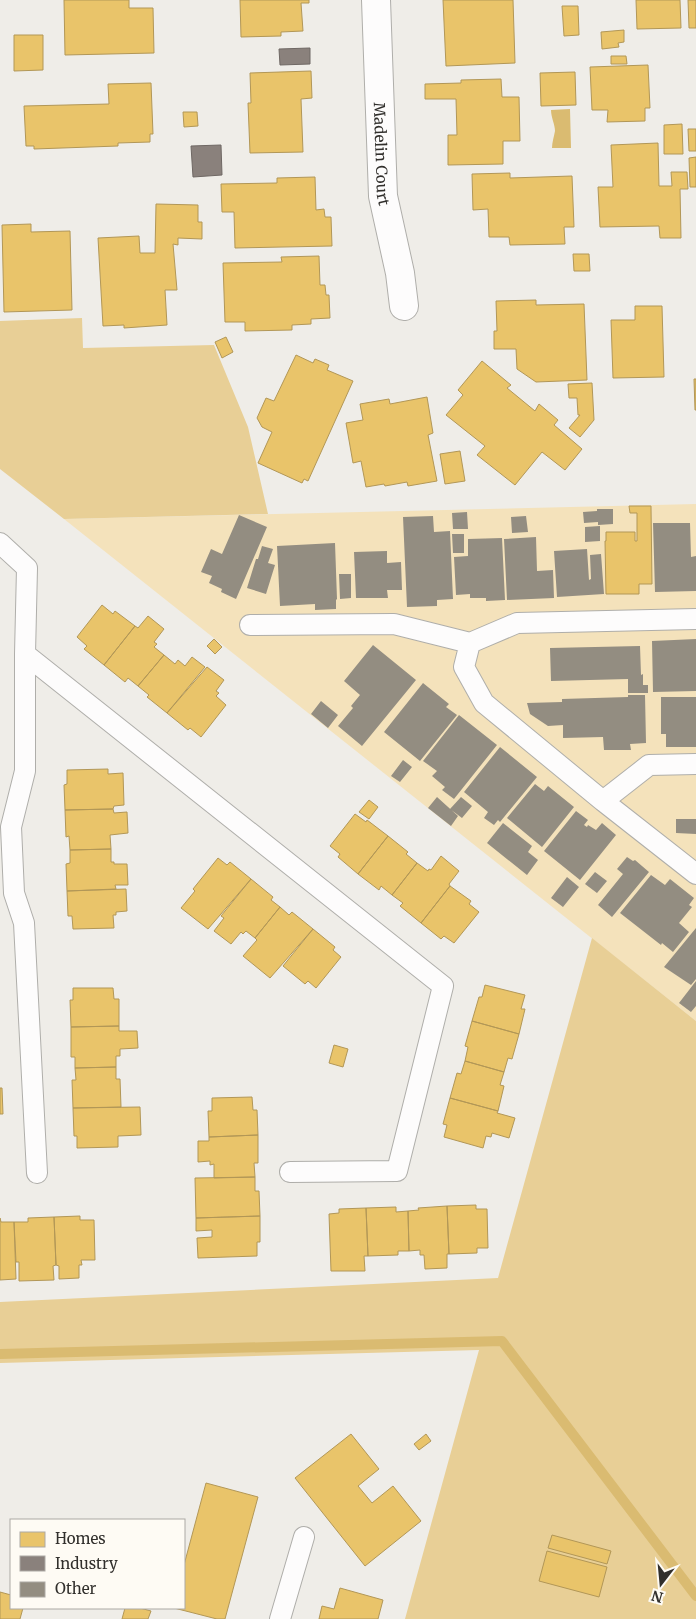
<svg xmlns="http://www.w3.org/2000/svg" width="696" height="1619" viewBox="0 0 696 1619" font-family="Merriweather,serif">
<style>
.green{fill:#f4e2bb}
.forest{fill:#e8cf96}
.water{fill:#dabb71}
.homes{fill:#e9c46a;stroke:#b29757}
.industry{fill:#8a817c;stroke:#6f6864}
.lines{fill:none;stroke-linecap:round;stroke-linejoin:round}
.stream{stroke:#dabb71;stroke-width:10}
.building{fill:#938d81}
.service-casing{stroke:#afaeaa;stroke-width:22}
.minor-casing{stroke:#afaeaa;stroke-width:30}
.service{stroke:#fdfcfc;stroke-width:20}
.minor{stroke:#fdfcfc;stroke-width:28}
.labels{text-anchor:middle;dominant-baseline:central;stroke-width:5;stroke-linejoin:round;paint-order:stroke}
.street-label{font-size:15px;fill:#312f2c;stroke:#fefbf4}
</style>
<rect width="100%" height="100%" fill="#efede8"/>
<path class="green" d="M696,504V1021L64,519Z"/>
<path class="forest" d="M82,318L83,348L214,345L248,427L268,514L64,519L0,469V321Z
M592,938L696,1021V1619H405L479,1350L0,1363V1302L498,1278Z"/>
<path class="water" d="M570,109L571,148H552C552,142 554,137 555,131C555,125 551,117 551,110Z"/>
<path class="homes" d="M64,0H129V8H153L154,53L65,55Z
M240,0H309V3H301L303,31L281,32V36L241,37Z
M443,0H513L515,63L446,66Z
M636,0H680L681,28L637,29Z
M688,0H696V28H689Z
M562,6H578L579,35L564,36Z
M624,30V42L618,43L619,47L602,49L601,32Z
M14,35H43V70L14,71Z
M611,56H626L627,64H611Z
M648,65L650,108H645V121L607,122L608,110H592L590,67Z
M311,71L312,98L301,99L303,152L250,153L248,103H251L250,73Z
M575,72L576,105L541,106L540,73Z
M501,79L502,97H519L520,141H503V164L448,165V135H457L456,99H425V84L461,83V80Z
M151,83L153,134H150V142L118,143V146L34,149V146H26L24,106L109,104L108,84Z
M183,112H197L198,126L184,127Z
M682,124L683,154H664V125Z
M688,129H696V151H689Z
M658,143L659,186H672L671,172H687L688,189H680L681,238H660L659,226L600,227L598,187H613L611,145Z
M696,157V187H690L689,158Z
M510,173V178L572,176L574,227H564L565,244L510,245L509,237H489L488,209L473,210L472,174Z
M315,177L316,210L324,209L325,217H331L332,246L235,248L234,212H222L221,184L277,183V178Z
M156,204L198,205V222H202V239L178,238V245L173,244L177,290H165L167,325L124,328V325L103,326L98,238L139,236L140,253H155Z
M31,224V232L70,231L72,310L4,312L2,225Z
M573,254H589L590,271H574Z
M319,256L320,285H325L326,295H329L330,318L311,319V324L292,325V330L245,331V322H225L223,263L282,262L281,257Z
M536,300V305L584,304L587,380L536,382L517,369L516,349H494V331H497L496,301Z
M635,306H662L664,377L613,378L611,320H635Z
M226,337L233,352L222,358L215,342Z
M296,355L313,363L315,359L329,365L327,370L353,381L308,481L304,479L302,483L258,463L272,432L262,427L257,418L266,398L274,401Z
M482,361L511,385L507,388L535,411L539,404L558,420L554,425L582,449L565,470L542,452L515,485L477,455L485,446L446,415L463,395L458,390Z
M694,379H696V410H695Z
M592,383L594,420L580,437L569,428L580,415H578L577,398H569L568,384Z
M427,397L433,433L428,435L437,481L408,486L407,482L385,486L384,484L366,487L361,461L353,463L346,423L363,420L360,404L389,399L390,404Z
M460,451L465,481L445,484L440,454Z
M629,506H651L652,584H639V594H606L605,541H606V532H635V541H637V513H630Z
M102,605L113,614L115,611L135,626L104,665L84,649L87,646L77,637Z
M148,616L164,629L154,642L157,644L154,647L164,655L138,686L128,678L125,682L104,665L135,626L138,628Z
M214,639L222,647L215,654L207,646Z
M164,655L175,664L178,660L185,666L192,657L205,667L167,713L147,697L149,695L138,686Z
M207,667L224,680L216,691L219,693L216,696L226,705L201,737L190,728L188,730L167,713Z
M108,769V774L123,773L124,805L114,806L113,809L65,810L64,785L67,784V770Z
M369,800L378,807L369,819L359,812Z
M113,809L114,813L127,812L128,833L110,835L111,849L70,850L69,836L66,837L65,810Z
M355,814L366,822L367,820L388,836L358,874L338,857L340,854L330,846Z
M388,836L408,852L406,854L417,863L392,895L381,886L379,890L358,874Z
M111,849V862H114V864H127L128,885H115L116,889L67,891L66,864L70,863V850Z
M441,856L459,871L449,884L450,886L421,923L400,906L403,903L392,895L417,863L428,871L429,869L431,870Z
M218,858L227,865L230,862L251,879L208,929L181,908L195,891L193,889Z
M251,879L273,897L271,900L280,907L255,938L246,931L243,934L241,932L231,944L214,931L224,918L221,916Z
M450,886L471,901L469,904L479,912L454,943L444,936L441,939L421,923Z
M126,889L127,911L116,912V915H113L114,928L73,929L72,916H68L67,891Z
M280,907L289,915L292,912L313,929L270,978L243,956L257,940L255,938Z
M313,929L335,947L333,950L341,957L316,988L308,981L305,984L283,966Z
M485,985L525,995L521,1009H525L519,1034L472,1021L479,997H482Z
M73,988H113L114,999H119V1026L71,1027L70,1000H73Z
M472,1021L519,1034L512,1059L508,1058L504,1072L465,1061L468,1047L465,1046Z
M119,1026V1031H137L138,1048L120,1049V1056H116V1067L75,1068V1057H71V1027Z
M334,1045L348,1049L343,1067L329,1063Z
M465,1061L504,1072L500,1085L504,1086L498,1111L450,1098L457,1073L461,1074Z
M116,1067V1079H120L121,1107L73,1108L72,1080H76L75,1068Z
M0,1088H2L3,1114H0Z
M252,1097L253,1110H257L258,1135L209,1137L208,1111H212V1098Z
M450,1098L498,1111L497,1113L515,1118L509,1138L492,1133L491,1137L486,1136L483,1148L444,1137L447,1125L443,1124Z
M140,1107L141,1135L118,1136V1147L77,1148V1136H74L73,1108Z
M258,1135V1163H254L255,1177L214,1178V1164L210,1165V1161L198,1162V1141H209V1137Z
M255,1177V1191H259L260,1216L196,1218L195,1178Z
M476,1205V1209H487L488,1248H477V1253L449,1254L447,1206Z
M447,1206L449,1254H447V1268L425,1269L424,1255H420V1250L409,1251L408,1211L419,1210L418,1208Z
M396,1207V1212L408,1211L409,1251H398V1255L368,1256L366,1208Z
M366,1208L368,1256H364L365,1271H331L329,1214L339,1213V1209Z
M80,1216V1220H94L95,1260H81L82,1265H79V1278L59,1279V1266L56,1265L54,1217Z
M260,1216V1242H257V1256L198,1258L197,1238L212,1237V1230L196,1231V1218Z
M54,1217L56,1265L53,1266L54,1280L19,1281V1262H16L14,1222H28V1218Z
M0,1218L1,1222H14L16,1279L0,1280Z
M351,1434L379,1469L358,1486L372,1503L393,1486L421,1521L365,1566L295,1478Z
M426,1434L431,1441L419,1450L414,1444Z
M206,1483L258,1497L225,1619H217L174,1608H184V1565Z
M552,1535L611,1551L607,1564L548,1548Z
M547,1551L607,1567L599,1597L539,1581Z
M340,1588L383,1600L378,1619H319L322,1606L334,1609Z
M0,1592L11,1595V1608H23L20,1619H0Z
M125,1608H140L151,1611L148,1619H122Z"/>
<path class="industry" d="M310,48V64L280,65L279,49Z
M221,145L222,175L193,177L191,146Z"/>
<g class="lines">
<path class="stream" d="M0,1354L502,1341L696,1596"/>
</g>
<path class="building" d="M597,509H613V524L598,525V522L584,523L583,512L597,511Z
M467,512L468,529H453L452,513Z
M239,515L267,527L236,599L221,592L222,589L209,583L212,576L201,572L211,549L222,554Z
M433,516L434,532L450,531L453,599L437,600V606L407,607L403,517Z
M526,516L528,532L512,533L511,517Z
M653,523H690L691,557L696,556V591L655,592Z
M600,526V541L585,542V527Z
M452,534H464V553H453Z
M536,537L537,571L553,570L554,598L507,600L504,539Z
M502,538L505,600L486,601V598H470V594L456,595L454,557L468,556V539Z
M335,543L337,599L336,600V609L315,610V604L280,606L277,546Z
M262,546L273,549L268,563L275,565L266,594L247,588L256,559H258Z
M587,549L589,580L591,579L590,555L601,554L604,594L557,597L554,551Z
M387,551V563L401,562L402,590H387L388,598H356L354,552Z
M339,574H351V598L340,599Z
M696,639V691L653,692L652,641Z
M373,645L416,680L362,746L338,726L353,708L351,706L360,695L344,681Z
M640,646L641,675L643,674V685H648V693H628V679L551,681L550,648Z
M423,683L449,704L446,707L457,715L420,761L384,732Z
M628,695H645L646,743L630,744L631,750H604L603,737L563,738V725L548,726L530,714L527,703L562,702V699L628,697Z
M661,697H696V747H666V734H661Z
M321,701L338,715L328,728L311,714Z
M459,715L497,745L454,799L442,790L445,787L432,776L437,771L423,761Z
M500,747L537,777L500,822L498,820L494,825L484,818L488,812L464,792Z
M403,760L412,767L400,782L391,776Z
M535,784L544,791L548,786L574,807L542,847L507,818Z
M437,797L458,816L451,826L428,808Z
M461,797L472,806L462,818L450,809Z
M576,811L588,820L584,825L587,827L588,825L596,830L602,823L616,835L580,880L544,851Z
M676,819H696V834L676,833Z
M503,823L532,846L528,852L538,860L527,875L487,843Z
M627,857L633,861L635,860L649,872L612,917L598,905L623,874L617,869Z
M595,872L607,881L597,893L585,884Z
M651,875L665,885L670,879L694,898L689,905L692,907L679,923L689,932L673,952L662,943L661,945L620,913Z
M567,877L579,887L563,907L551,898Z
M696,928V979L691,985L664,967Z
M696,981V1006L691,1012L679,1003Z"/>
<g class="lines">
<defs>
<path id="service" d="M0,543L27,568L25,654V771L11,827L14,893L24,923L37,1173
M696,619L517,623L470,643L464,667L484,703L603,801L696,874
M250,625L394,624L470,643
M25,654L443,986L397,1171L290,1172
M603,801L649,765L696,764
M280,1619L304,1537"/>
<g id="minor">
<path id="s1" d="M376,0L383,196L400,273L404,306"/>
</g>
</defs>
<use href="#service" class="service-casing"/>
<use href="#minor" class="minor-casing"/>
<use href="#service" class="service"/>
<use href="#minor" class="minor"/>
</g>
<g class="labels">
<g class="street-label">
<text stroke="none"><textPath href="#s1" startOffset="154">Madelin Court</textPath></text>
</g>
</g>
<rect x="10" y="1519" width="175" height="90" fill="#fefbf4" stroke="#aca9a4"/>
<rect x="20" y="1532" width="25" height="15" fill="#e9c46a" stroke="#aca9a4"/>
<text x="55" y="1544" font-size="15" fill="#312f2c">Homes</text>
<rect x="20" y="1556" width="25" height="15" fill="#8a817c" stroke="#aca9a4"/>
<text x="55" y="1569" font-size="15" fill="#312f2c">Industry</text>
<rect x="20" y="1582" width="25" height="15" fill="#938d81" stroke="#aca9a4"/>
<text x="55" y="1594" font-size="15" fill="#312f2c">Other</text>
<g transform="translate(661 1584) rotate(196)" stroke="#fefbf4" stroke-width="4" paint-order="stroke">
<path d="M0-4L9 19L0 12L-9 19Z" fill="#312f2c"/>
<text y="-8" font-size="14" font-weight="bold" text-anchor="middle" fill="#312f2c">N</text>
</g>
</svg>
